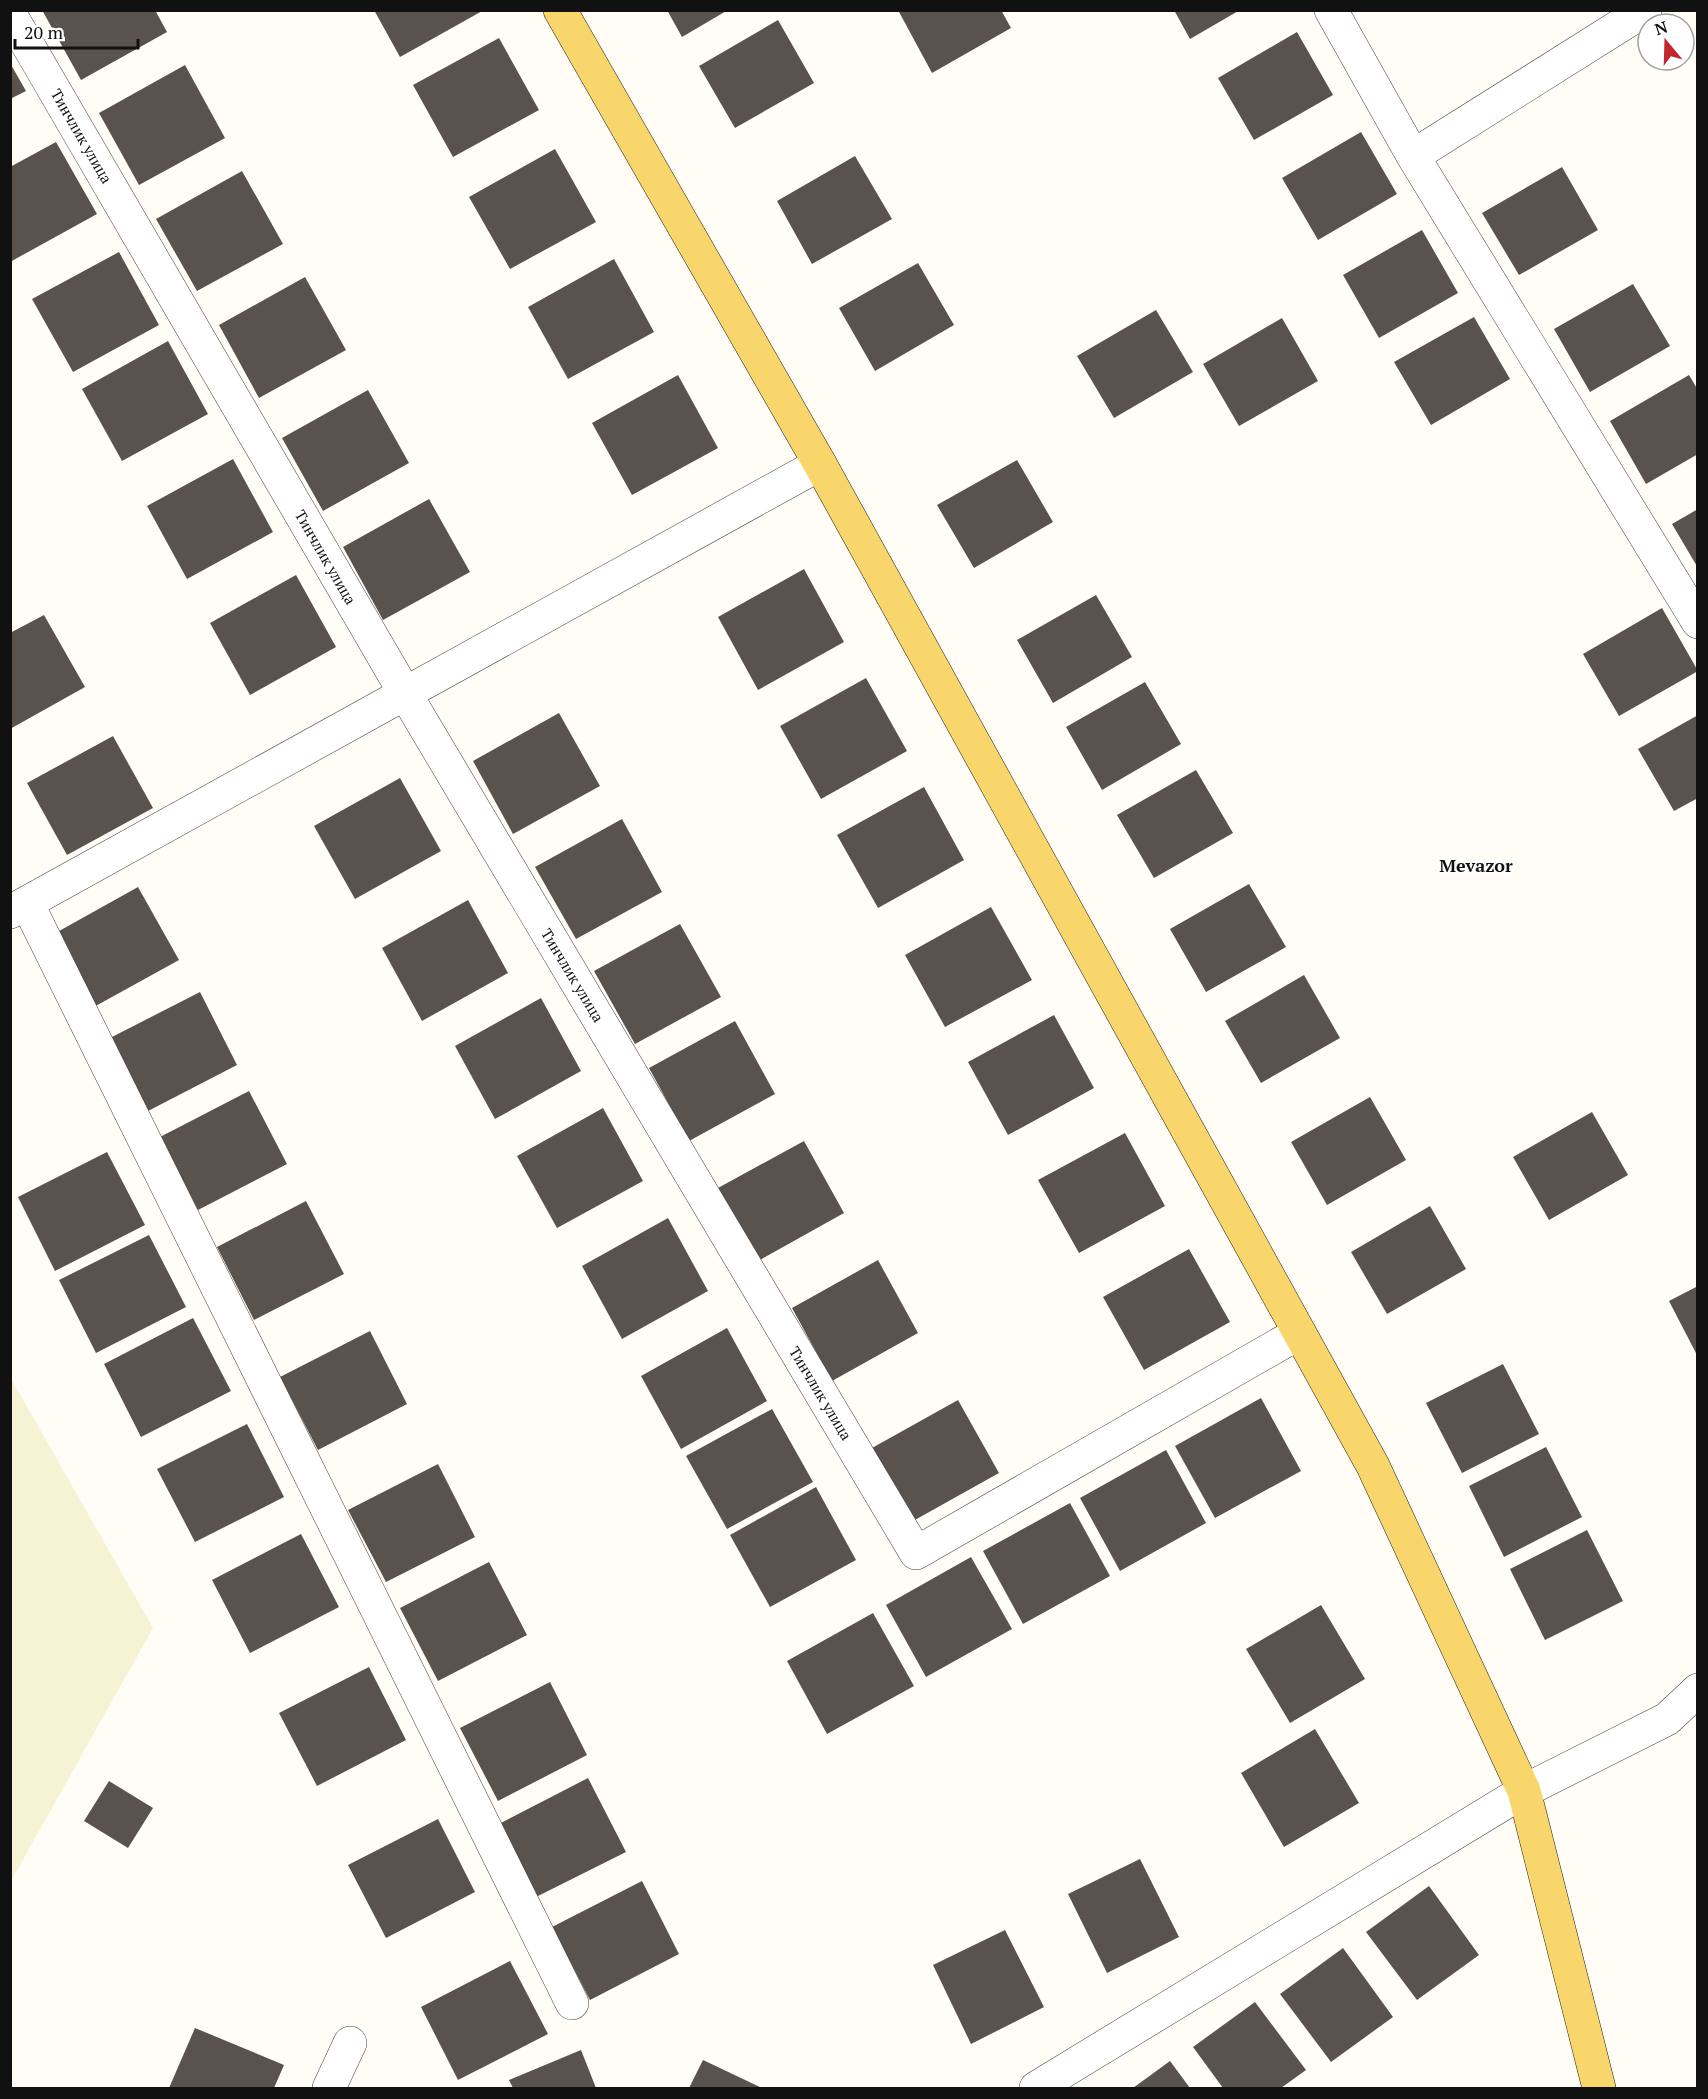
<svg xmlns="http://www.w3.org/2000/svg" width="1708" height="2099" viewBox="0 0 1708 2099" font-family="'PT Serif',serif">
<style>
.farmland{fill:#f6f3d4}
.building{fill:#5a524d}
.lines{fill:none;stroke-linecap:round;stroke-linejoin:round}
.minor-casing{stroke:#444;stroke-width:34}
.major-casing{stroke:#222;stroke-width:34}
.minor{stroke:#fff;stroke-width:33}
.major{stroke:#f9d66b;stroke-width:33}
.labels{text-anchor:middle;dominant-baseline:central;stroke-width:6;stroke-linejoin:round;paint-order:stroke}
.street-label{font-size:15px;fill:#111;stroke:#fff}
.quarter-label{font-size:18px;font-weight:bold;fill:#111;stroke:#fff}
</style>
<rect width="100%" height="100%" fill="#fffdf5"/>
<path class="farmland" d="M10,1377L153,1628L11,1881H10Z"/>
<path class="building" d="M42,10H155L167,32L81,80Z
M374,10H484L400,57Z
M667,10H728L682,37Z
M898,10H1001L1011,28L932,73Z
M1174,10H1240L1190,39Z
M778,20L814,83L735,128L699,66Z
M1297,32L1333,95L1254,140L1218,78Z
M499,38L539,110L453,157L413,85Z
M10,63L26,91L10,99Z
M185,65L225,138L139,185L99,113Z
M1361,132L1397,194L1318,240L1282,178Z
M56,142L97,214L10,262V167Z
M555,149L596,222L510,269L469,197Z
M855,156L892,219L812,264L777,201Z
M1562,167L1598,230L1519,275L1482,213Z
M242,171L283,244L197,291L156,219Z
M1422,230L1458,293L1379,338L1343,275Z
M119,252L159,325L73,372L32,299Z
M614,259L654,332L568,379L528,307Z
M918,263L954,325L875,371L839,308Z
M305,277L346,350L259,398L219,325Z
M1633,284L1670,346L1590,392L1554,329Z
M1156,310L1193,372L1114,418L1077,356Z
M1474,317L1510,379L1431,425L1394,362Z
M1282,318L1318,381L1239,426L1203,364Z
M168,341L208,414L122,461L82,389Z
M678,375L718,448L632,495L592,423Z
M1689,375L1698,390V454L1646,484L1610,421Z
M368,390L409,463L323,511L282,438Z
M233,459L273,532L187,579L147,506Z
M1017,460L1053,522L974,568L937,505Z
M429,499L470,572L383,620L343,547Z
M1698,509V568L1672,524Z
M804,569L844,642L758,690L718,617Z
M296,575L336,647L250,695L210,623Z
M1096,595L1132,657L1053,703L1017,640Z
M1662,608L1698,671L1619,716L1583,654Z
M44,615L85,687L10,729V633Z
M866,678L907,751L821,799L780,726Z
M1145,682L1181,744L1102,790L1066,727Z
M559,713L600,786L513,834L473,761Z
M1698,715V798L1674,811L1638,749Z
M113,736L153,808L67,855L27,783Z
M1196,770L1233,833L1154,878L1117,815Z
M400,778L441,851L355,899L314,826Z
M924,787L964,860L878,908L837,835Z
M622,819L662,892L576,939L535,867Z
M1249,884L1286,947L1206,992L1170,929Z
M138,887L179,960L92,1008L52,935Z
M468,900L508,973L422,1021L382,948Z
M991,907L1032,980L945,1027L905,955Z
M680,924L721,997L635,1044L594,971Z
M1304,975L1340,1038L1261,1083L1225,1021Z
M200,992L237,1065L148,1111L110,1038Z
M541,998L581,1071L495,1119L455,1046Z
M1054,1015L1094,1088L1008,1135L968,1062Z
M735,1021L775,1094L689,1141L649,1068Z
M249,1091L287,1164L198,1210L160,1137Z
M1370,1097L1406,1160L1327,1205L1291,1142Z
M603,1108L643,1181L557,1228L517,1156Z
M1592,1112L1628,1175L1549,1220L1513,1157Z
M1125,1133L1165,1206L1079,1253L1038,1180Z
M804,1141L844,1213L758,1261L718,1188Z
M107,1152L145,1225L55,1271L18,1197Z
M306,1201L344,1274L254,1320L217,1247Z
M1430,1206L1466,1269L1387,1314L1351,1252Z
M668,1218L708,1291L622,1339L582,1266Z
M149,1235L186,1307L96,1353L59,1280Z
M1189,1249L1230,1322L1144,1370L1103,1297Z
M878,1260L918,1333L832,1381L792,1308Z
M1698,1286V1357L1669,1301Z
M193,1318L231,1391L141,1437L104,1364Z
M727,1328L767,1401L681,1449L641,1376Z
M370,1331L407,1404L318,1450L280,1377Z
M1503,1364L1539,1434L1462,1473L1426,1403Z
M1261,1398L1301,1471L1215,1518L1175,1446Z
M958,1400L999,1473L913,1521L872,1448Z
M772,1409L813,1482L727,1529L686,1456Z
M247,1424L284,1497L195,1542L157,1469Z
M1546,1447L1582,1517L1504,1557L1469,1486Z
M1166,1450L1206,1523L1120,1571L1080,1498Z
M438,1464L475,1537L386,1582L348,1510Z
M816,1487L856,1560L770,1607L730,1535Z
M1070,1503L1110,1576L1023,1624L983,1551Z
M1587,1530L1623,1601L1545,1640L1510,1569Z
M301,1534L339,1607L250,1653L212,1580Z
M971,1557L1012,1629L926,1677L886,1605Z
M489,1562L527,1635L438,1681L400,1608Z
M1321,1605L1365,1679L1290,1723L1246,1649Z
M873,1613L914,1686L827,1734L787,1661Z
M369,1667L406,1740L317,1786L279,1713Z
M550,1682L587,1755L498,1801L460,1728Z
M1315,1729L1359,1803L1284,1847L1241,1773Z
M588,1778L626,1852L536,1897L499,1824Z
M109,1781L153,1808L128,1848L84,1821Z
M438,1819L475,1892L386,1938L348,1865Z
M1140,1859L1179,1937L1107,1973L1068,1894Z
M642,1881L679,1954L590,2000L552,1927Z
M1429,1886L1479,1955L1417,2000L1366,1932Z
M1005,1930L1044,2007L971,2044L933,1965Z
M1343,1948L1393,2017L1331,2062L1280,1994Z
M510,1961L548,2034L458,2080L421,2007Z
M1255,2002L1306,2070L1281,2088H1223L1193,2047Z
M195,2028L284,2065L274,2088H169Z
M581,2050L596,2088H513L509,2080Z
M703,2060L762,2088H689Z
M1170,2061L1190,2088H1133Z"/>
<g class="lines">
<defs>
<path id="minor" d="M1331,10L1413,156L1698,622
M10,14L406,695L916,1553L1299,1333
M1413,156L1645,10
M27,903L572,2003
M10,912L820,464
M329,2088L350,2043
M1036,2088L1524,1791L1667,1719L1698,1690"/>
<path id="major" d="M560,10L820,464L1373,1466L1524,1791L1599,2088"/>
</defs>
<use href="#minor" class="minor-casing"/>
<use href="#major" class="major-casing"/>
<use href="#minor" class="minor"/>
<use href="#major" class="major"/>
</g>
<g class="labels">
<g class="street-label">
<text transform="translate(82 136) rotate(60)">Тинчлик улица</text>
<text transform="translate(326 557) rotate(60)">Тинчлик улица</text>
<text transform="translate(573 975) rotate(59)">Тинчлик улица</text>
<text transform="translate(821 1393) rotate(59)">Тинчлик улица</text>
</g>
<g class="quarter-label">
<text x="1476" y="865">Mevazor</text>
</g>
</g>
<rect width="1708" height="2099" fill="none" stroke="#111111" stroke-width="24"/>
<g transform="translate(1666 42) rotate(341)"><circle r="28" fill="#ffffff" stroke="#a0a0a0" stroke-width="1.5"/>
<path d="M0-4.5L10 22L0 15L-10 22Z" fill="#c4262e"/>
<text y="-9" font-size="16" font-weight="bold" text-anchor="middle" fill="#111111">N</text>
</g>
<path d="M15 39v9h123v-9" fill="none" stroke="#111111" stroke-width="3"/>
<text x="24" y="39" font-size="18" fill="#111111" stroke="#ffffff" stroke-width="4.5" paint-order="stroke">20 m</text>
</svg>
